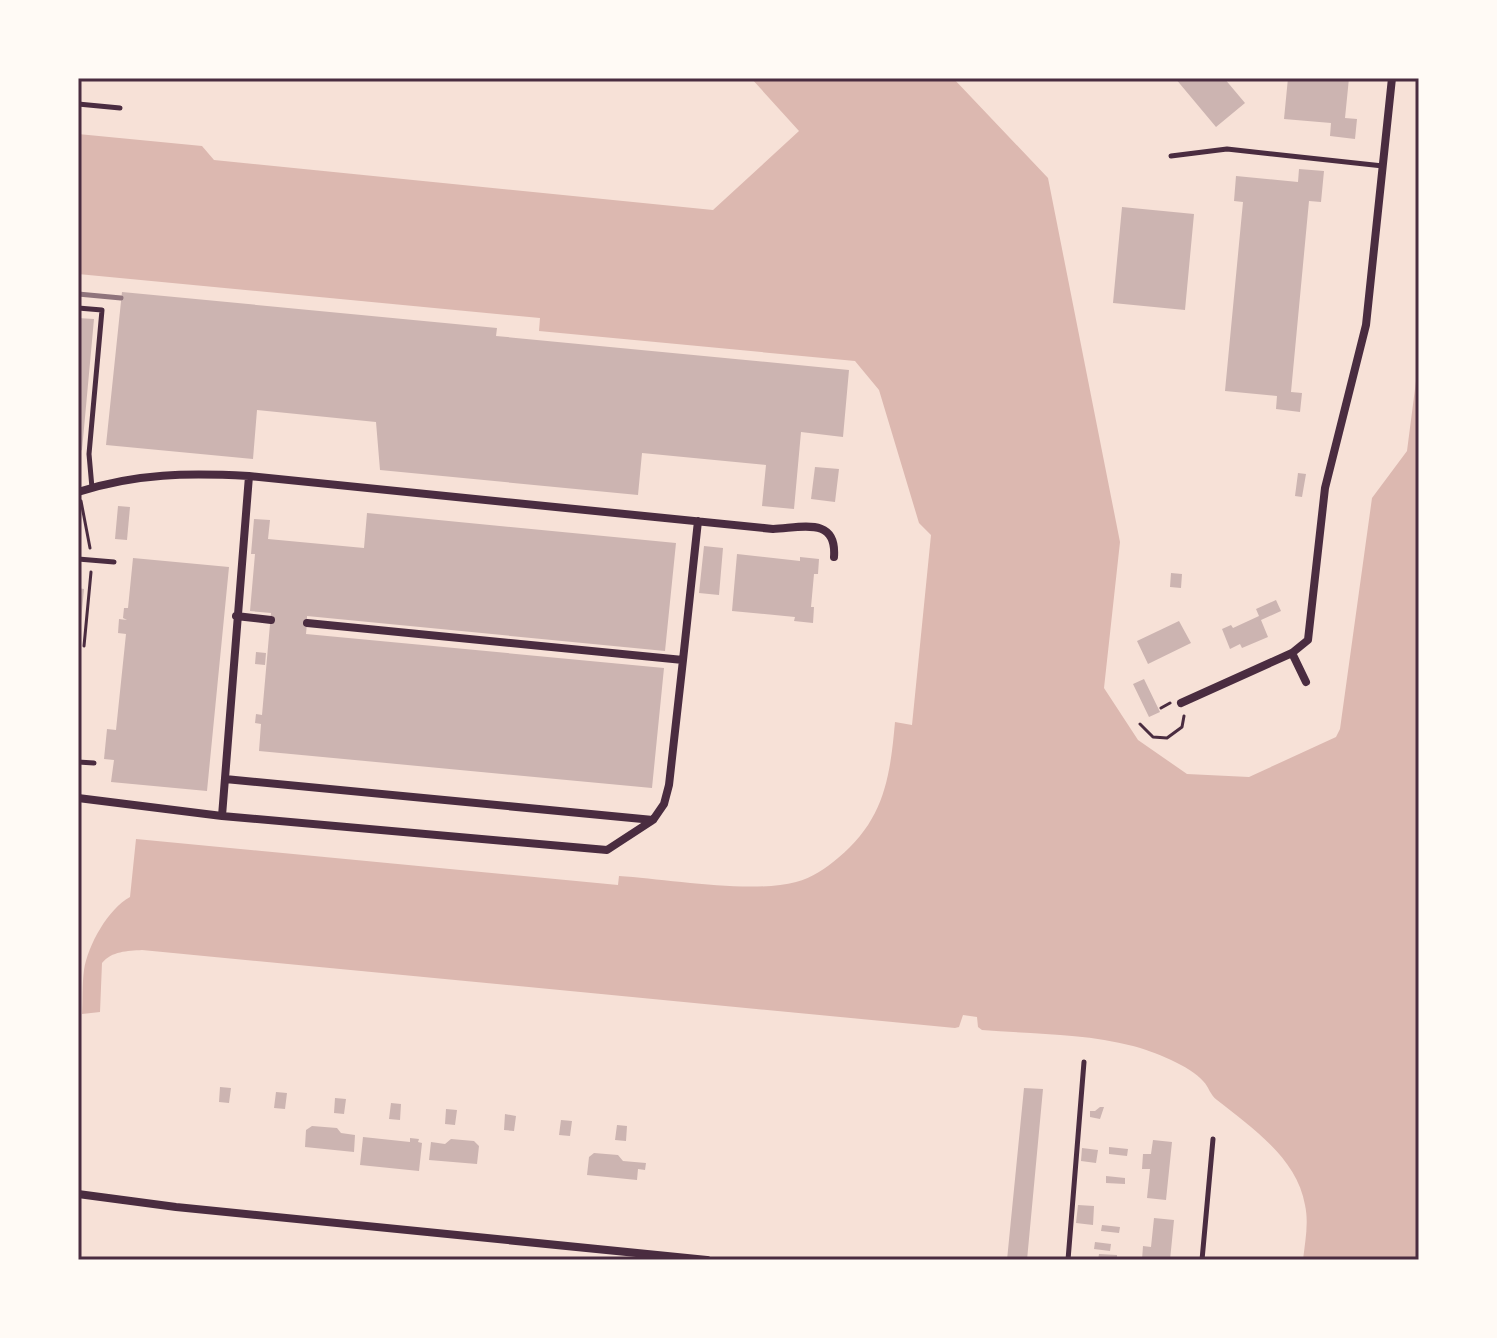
<svg xmlns="http://www.w3.org/2000/svg" width="1497" height="1338" viewBox="0 0 1497 1338" font-family="'Fira Sans',sans-serif">
<style>
.water{fill:#dcb8b0}
.building{fill:#ccb4b1}
.lines{fill:none;stroke-linecap:round;stroke-linejoin:round}
.path{stroke:#4a2c40;stroke-width:3}
.service{stroke:#4a2c40;stroke-width:5}
.minor{stroke:#4a2c40;stroke-width:8}
.rail{stroke:#8f747c;stroke-width:5}
.neatline{fill:none;stroke:#4a2c40;stroke-width:3}
</style>
<rect width="100%" height="100%" fill="#f7e1d7"/>
<path class="water" d="M751,78H953L1048,178L1120,542L1104,688L1138,740L1187,774L1249,777L1336,737L1340,729L1372,498L1407,451L1419,358V1260H1303C1305,1242 1309,1223 1305,1205C1297,1158 1252,1128 1217,1100C1210,1095 1209,1087 1203,1081C1191,1066 1152,1051 1133,1046C1084,1033 1031,1034 982,1030L978,1027L977,1017L963,1015L959,1027L955,1028L142,950C127,951 112,951 102,963L100,1012L82,1014C83,1000 82,985 84,970C88,945 108,909 130,897L136,839L618,885L619,876C667,879 751,894 796,882C812,878 826,868 838,858C884,820 890,778 895,722L912,725L931,535L919,523L879,390L855,361L539,331L540,318L78,274V134L202,146L214,160L713,210L799,131Z"/>
<path class="building" d="M1175,78H1224L1245,103L1216,127Z
M1288,78H1349L1345,118L1357,119L1355,139L1330,136L1331,123L1284,119Z
M1299,169L1324,171L1321,202L1309,201L1291,392L1302,393L1300,412L1276,409L1277,396L1225,391L1243,202L1234,201L1236,176L1298,182Z
M1122,207L1194,214L1185,310L1113,303Z
M122,292L497,328L496,336L849,370L843,437L801,432L794,509L762,506L766,465L642,453L638,495L380,470L376,422L257,410L253,459L106,445Z
M78,318L94,319L82,450L78,452Z
M815,467L839,469L835,502L811,499Z
M1298,473L1306,474L1302,497L1295,496Z
M118,506L130,507L127,540L115,539Z
M367,513L676,543L665,651L307,616V623L306,634L664,668L652,788L259,751L261,724L255,723L256,714L262,715L271,613L250,611L255,554H251L254,519L270,520L268,539L364,548Z
M704,546L723,548L719,595L699,593Z
M737,554L800,561V557L819,559L818,574H814L811,607H814L813,623L794,621L795,617L732,611Z
M133,558L229,567L207,791L111,782L114,760L104,759L107,729L116,730L126,634L118,633L119,619L127,620L123,618L124,608H128Z
M1171,573L1182,574L1181,588L1170,587Z
M78,588L84,589L80,632H78Z
M1276,600L1281,611L1261,620L1268,637L1242,648L1240,644L1230,649L1222,629L1231,625L1233,628L1259,616L1256,609Z
M1179,621L1191,643L1148,664L1137,641Z
M256,652L266,653L265,665L255,664Z
M1144,679L1160,712L1149,717L1133,684Z
M220,1087L231,1088L229,1103L219,1102Z
M1024,1088L1043,1089L1027,1260H1007Z
M276,1092L287,1093L285,1109L274,1108Z
M335,1098L346,1099L344,1114L334,1113Z
M391,1103L401,1104L400,1120L389,1119Z
M1100,1107H1104L1100,1119L1090,1117V1111H1095Z
M446,1109L457,1110L455,1125L445,1124Z
M505,1114L516,1116L514,1131L504,1130Z
M561,1120L572,1121L570,1136L559,1135Z
M617,1125L627,1126L626,1141L615,1140Z
M312,1126L337,1128L341,1133L355,1135L354,1152L305,1147L306,1130Z
M363,1137L410,1142V1138L419,1139L418,1142L422,1143L419,1171L360,1165Z
M451,1139L474,1141L479,1146L477,1164L429,1160L431,1142L445,1144Z
M1153,1140L1172,1142L1166,1200L1147,1198L1150,1169H1142L1143,1154H1151Z
M1109,1147L1128,1149L1127,1156L1109,1154Z
M1082,1148L1098,1150L1096,1163L1081,1161Z
M594,1153L618,1155L623,1161L646,1163L645,1170L638,1169L637,1180L587,1175L589,1157Z
M1106,1176L1125,1178V1184L1106,1183Z
M1078,1205L1094,1206L1093,1225L1076,1223Z
M1154,1218L1174,1220L1170,1260H1142L1143,1246L1151,1247Z
M1102,1225L1120,1227L1119,1233L1101,1231Z
M1095,1242L1111,1244L1110,1251L1094,1249Z
M1099,1254L1117,1255V1260H1098Z"/>
<g class="lines">
<path class="path" d="M81,501L90,548
M84,646L91,572
M1161,708L1170,703
M1140,724L1153,737L1167,738L1182,727L1184,716"/>
<path class="service" d="M78,104L120,108
M1171,156L1227,149L1383,166
M78,308L102,310L89,454L92,488
M78,559L114,562
M78,762L94,763
M1068,1260L1084,1062
M1202,1260L1213,1139"/>
<path class="minor" d="M78,492C137,473 188,473 249,476L773,529C801,528 837,516 834,557
M236,616L271,620
M307,623L683,660L698,521
M1292,653L1306,682
M1181,703L1292,653L1308,640L1325,488L1366,325L1392,78
M225,779L653,820L664,804L669,785L683,660
M78,798L222,816L607,850L653,820
M222,816L249,476
M78,1194L176,1207L707,1260"/>
<path class="rail" d="M78,294L121,298"/>
</g>
<rect width="1497" height="1338" fill="none" stroke="#fffaf5" stroke-width="160"/>
<rect x="80" y="80" width="1337" height="1178" class="neatline"/>
</svg>
